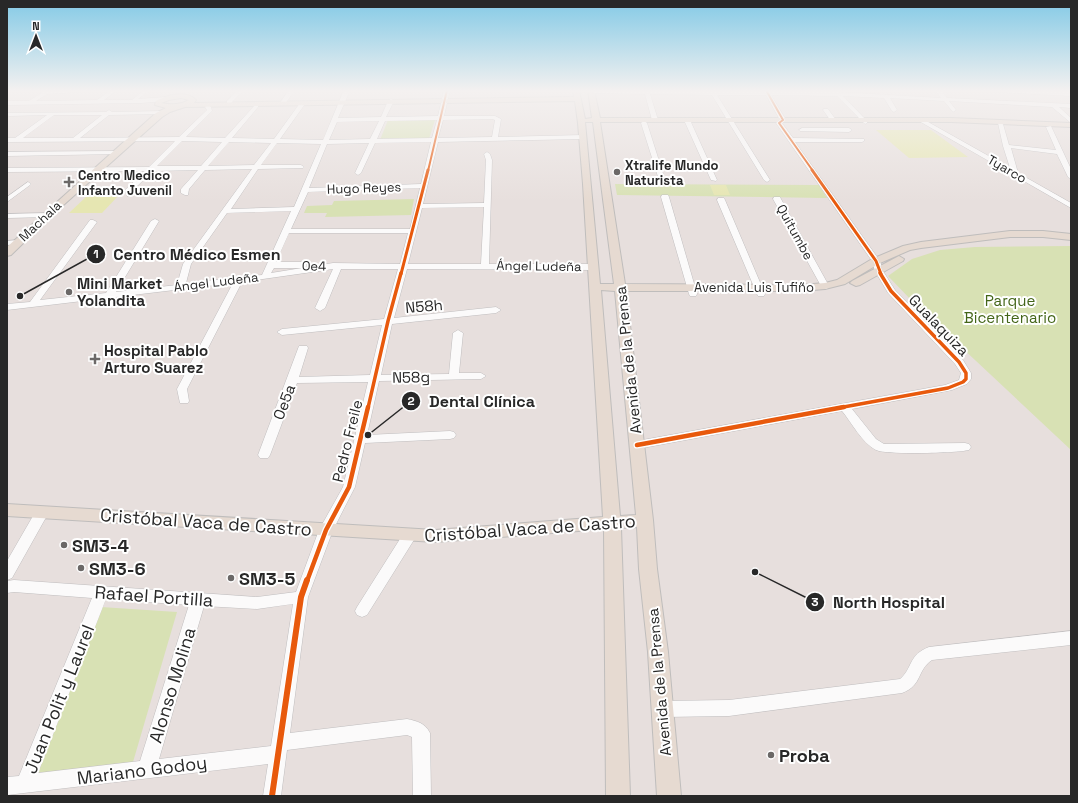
<svg xmlns="http://www.w3.org/2000/svg" width="1078" height="803" viewBox="0 0 1078 803" font-family="'Space Grotesk',sans-serif">
<style>
.green{fill:#d8e1b4}
.pitch{fill:#e6e6b2}
.lines{fill:none;stroke-linecap:round;stroke-linejoin:round}
.minor-casing{stroke:#c0bebf;stroke-width:1}
.major-casing{stroke:#bfbdbc;stroke-width:2}
.minor{fill:#fbfafa;fill-rule:evenodd}
.major{fill:#e6dad1;fill-rule:evenodd}
.cycleway-far4-casing{stroke:#fff;stroke-width:3.5}
.cycleway-far3-casing{stroke:#fff;stroke-width:4.5}
.cycleway-far2-casing{stroke:#fff;stroke-width:5.5}
.cycleway-far1-casing{stroke:#fff;stroke-width:7}
.cycleway-casing{stroke:#fff;stroke-width:8}
.cycleway-far4{stroke:#e8590c;stroke-width:2}
.cycleway-far3{stroke:#e8590c;stroke-width:3}
.cycleway-far2{stroke:#e8590c;stroke-width:3.5}
.cycleway-far1{stroke:#e8590c;stroke-width:4.5}
.cycleway{stroke:#e8590c;stroke-width:6}
.poi-dot{fill:#6b6867;stroke:#fff;stroke-width:1.5}
.labels{text-anchor:middle;dominant-baseline:central;stroke-width:4;stroke-linejoin:round;paint-order:stroke}
.far-poi-label{font-size:13px;font-weight:bold;fill:#282828;stroke:#fff;text-anchor:start}
.far-street-label{font-size:13px;fill:#282828;stroke:#fff}
.poi-label{font-size:15px;font-weight:bold;fill:#282828;stroke:#fff;text-anchor:start}
.park-label{font-size:15px;fill:#436518;stroke:#fff}
.street-label{font-size:15px;fill:#282828;stroke:#fff}
.near-street-label{font-size:18px;fill:#282828;stroke:#fff}
.near-poi-label{font-size:18px;font-weight:bold;fill:#282828;stroke:#fff;text-anchor:start}
.leader{fill:none;stroke:#282828;stroke-width:1.5}
.callout-dot{fill:#282828;stroke:#fff;stroke-width:1.5}
.mark-label{font-size:12px;text-anchor:middle;font-weight:bold;fill:#fff}
.callout-label{font-size:16px;text-anchor:middle;font-weight:bold;fill:#282828;stroke:#fff;stroke-width:4;stroke-linejoin:round;paint-order:stroke}
</style>
<rect width="100%" height="100%" fill="#e7dfdd"/>
<path class="green" d="M388,120H435L429,139L380,140Z
M615,184L819,185L827,198L617,195Z
M414,199L411,215L325,217L327,213H304L307,206L332,205L334,201Z
M1071,246V450L913,302L888,276L912,259L940,250L975,247Z
M101,607L177,612L133,762L37,775Z"/>
<path class="pitch" d="M876,130H931L968,157L909,158Z
M710,185H726L730,195H714Z
M120,194L102,213H69L88,195Z"/>
<g class="lines">
<defs>
<path id="minor" d="M46,90H81L78,92L47,94L36,101L97,100L111,90H117L104,100H132L144,90H150L138,99L165,97L168,99L165,101L141,103L7,105V101H29Z
M238,90H244L231,103H227V101Z
M289,90H295L285,104H281L280,103Z
M344,90H350L338,118L381,117L388,101L391,99L394,101L386,117L438,116L444,90H450L444,116H495L501,119L498,137L583,135L586,137L583,139L438,142L423,204L484,203L486,160L484,154L487,152L490,154L492,160L489,264H593L597,267L593,270L407,269L394,318L496,307L501,310L496,313L392,324L381,375L449,374L453,333L458,330L463,333L459,373H481L486,376L481,379L379,381L367,435L450,431L454,432L456,435L454,438L450,439L365,443L355,487L333,530L308,597L290,733L407,719C417,721 425,723 430,733L431,796H413L412,737L407,735L287,750L281,796H263L268,764L7,795V777L19,776L92,598L14,592L7,593V581L14,580L257,597L296,592L319,530L343,487L368,382L297,383L270,455L268,458H260L258,455L299,346H307L308,348L299,377L370,375L382,325L282,335L277,332L282,329L384,319L398,269H341L325,308L320,311L315,308L333,269L242,282L187,389L189,401L188,403H180L177,389L233,283L7,310V304L30,302L90,220H93L97,222L40,300L106,293L151,221L155,219L159,221L116,292L177,285L183,264L252,169L205,170L189,189L188,195H185L181,193V189L198,170L153,171L133,190L134,194L130,196H127L125,190L145,171L7,172V168L149,167L175,141L7,142V138H15L47,115L9,116L7,115V113L106,112L109,110L112,112L162,111L165,113L164,114L109,115L80,138L179,137L207,110L205,107L208,105L211,107L212,111L186,137L225,138L256,104L258,105V107L232,138L274,139L300,103L302,102L305,104L280,139L323,140ZM54,115H102L73,138H23ZM492,119L495,120L492,137L438,138L443,120ZM437,120L432,138L377,139L385,121ZM379,121L370,139L329,140L337,122ZM182,141L222,142L201,166H157ZM229,142L271,143L254,165L208,166ZM431,142L421,184L309,188L327,144L369,143L355,173L358,175L361,173L375,143ZM277,143L321,144L294,207L231,209L258,169L303,168L304,167L301,165H261ZM420,188L410,229H291L308,192ZM484,207L481,264H408L422,208ZM291,211L262,275L186,283L191,264L227,213ZM289,233H408L400,264L333,263L271,273L274,268H303L307,265L303,262H276ZM106,599L189,605L140,761L38,773ZM293,604L271,746L159,759L204,606L257,609Z
M592,90L710,91L709,90H715V91L764,92L763,90H769L770,92H838L941,98L935,90H941L947,98L1071,104V108L1059,107L1071,118V123L1052,107L949,101L956,110L953,112L944,101L890,98L897,110L894,112L892,111L884,98L843,96L867,121V123L865,124L837,96L771,95L786,120L782,123L793,138L864,139V141L862,142H795L880,261L883,271L895,290L963,360L971,373V379L967,384L952,390L852,409L876,439L884,444L965,443L969,444L971,447L969,450C957,453 886,455 876,450C862,443 852,423 842,411L637,449L633,448L631,445L633,442L637,441L945,385L959,380L961,373L955,364L888,293L875,271L872,261L776,123L780,120L766,95H717L770,180L767,182L764,180L712,95L650,94L658,120L655,122L652,120L645,94L590,93V91Z
M994,90L1071,92V96L997,92Z
M824,109H828L836,120L835,121H831L823,110Z
M687,118L690,120L717,180L716,181L711,180L684,120Z
M921,118L1010,168L1003,146L998,123L1003,124L1009,145L1056,150L1046,127L1051,126L1071,169V179L1068,177L1057,154L1011,148L1018,173L1071,203V208L919,121V119Z
M644,121L647,123L666,183L665,184L660,183L641,123Z
M802,128H849L852,130L849,132L800,131L799,130Z
M116,151L118,152V154L7,156V152Z
M28,182L31,184L30,185L7,202V197Z
M662,195H668L669,197L697,294L696,296H690L689,294L661,197Z
M774,197H780L781,199L829,286L828,288L825,289L821,286L773,199Z
M718,198H724L725,200L765,294L764,296H758L757,294L717,200Z
M47,213L51,215L50,217L7,218V214Z
M18,240L22,242L21,244L7,245V241Z
M42,507L47,509L49,512L12,578L7,580V561L37,509Z
M410,530L415,531L417,535L367,615L362,617L357,615L355,611L357,607L405,531Z
M1071,631V645L932,660C916,671 923,685 902,693L729,716L663,717L657,714L655,709L657,704L663,701L729,700L900,679C913,668 908,655 929,647Z"/>
<path id="major" d="M573,90H579L585,119L592,118L588,90H594L600,118H951L1071,123V127L951,122H600L625,284L801,285L825,283L837,280L872,259L903,246L921,242L1010,231H1043L1071,234V240L1043,237H1010L921,248L910,250L880,263L845,284L825,289L801,291H626L653,520L657,569L668,652L681,796H657L648,652L639,569L637,527L621,528L630,796H606L604,529L435,542L7,516V504L435,530L603,517L583,184L578,123L575,101L185,107L170,112L162,117L50,217L11,255L7,256V247L156,113L166,108L155,105L156,101C167,95 186,90 196,100L194,103L574,97ZM181,98L189,100C180,105 171,105 161,103L169,100ZM585,122H593L614,284H600ZM601,290L615,291L636,515L620,516Z
M899,256L904,259L903,261L860,285L856,286L850,283L852,281Z"/>
</defs>
<use href="#minor" class="minor-casing"/>
<use href="#major" class="major-casing"/>
<use href="#minor" class="minor"/>
<use href="#major" class="major"/>
<defs>
<path id="cycleway-far4" d="M766,90L783,120L779,123L813,171
M428,171L447,90"/>
<path id="cycleway-far3" d="M812,170L876,261L881,274
M401,274L428,170"/>
<path id="cycleway-far2" d="M368,408L388,321L401,273
M838,408L948,388L963,382L966,379V373L959,362L891,291L880,273"/>
<path id="cycleway-far1" d="M637,445L844,407
M307,581L326,530L349,487L368,407"/>
<path id="cycleway" d="M272,796L301,597L307,580"/>
</defs>
<use href="#cycleway-far4" class="cycleway-far4-casing"/>
<use href="#cycleway-far3" class="cycleway-far3-casing"/>
<use href="#cycleway-far2" class="cycleway-far2-casing"/>
<use href="#cycleway-far1" class="cycleway-far1-casing"/>
<use href="#cycleway" class="cycleway-casing"/>
<use href="#cycleway-far4" class="cycleway-far4"/>
<use href="#cycleway-far3" class="cycleway-far3"/>
<use href="#cycleway-far2" class="cycleway-far2"/>
<use href="#cycleway-far1" class="cycleway-far1"/>
<use href="#cycleway" class="cycleway"/>
</g>
<linearGradient id="sky" x2="0" y2="1"><stop stop-color="#84cae6"/><stop offset="0.45" stop-color="#f4f1f0"/><stop offset="1" stop-color="#f4f1f0" stop-opacity="0"/></linearGradient>
<rect width="1078" height="202" fill="url(#sky)"/>
<g class="poi-dot">
<circle cx="617" cy="172" r="4"/>
<path d="M67 176h4v4h4v4h-4v4h-4v-4h-4v-4h4z"/>
<circle cx="69" cy="292" r="4"/>
<path d="M93 353h4v4h4v4h-4v4h-4v-4h-4v-4h4z"/>
<circle cx="64" cy="545" r="4"/>
<circle cx="81" cy="568" r="4"/>
<circle cx="231" cy="578" r="4"/>
<circle cx="771" cy="755" r="4"/>
</g>
<g class="labels">
<g class="far-poi-label">
<text x="625" y="165">Xtralife Mundo<tspan x="625" dy="15">Naturista</tspan></text>
<text x="78" y="175">Centro Medico<tspan x="78" dy="15">Infanto Juvenil</tspan></text>
</g>
<g class="far-street-label">
<text transform="translate(1007 169) rotate(30)">Tyarco</text>
<text transform="translate(364 188) rotate(-2)">Hugo Reyes</text>
<text transform="translate(40 221) rotate(-43)">Machala</text>
<text transform="translate(795 232) rotate(61)">Quitumbe</text>
<text transform="translate(314 266) rotate(1)">Oe4</text>
<text transform="translate(539 266) rotate(1)">Ángel Ludeña</text>
<text transform="translate(216 282) rotate(-7)">Ángel Ludeña</text>
<text x="754" y="287">Avenida Luis Tufiño</text>
</g>
<g class="poi-label">
<text x="77" y="283">Mini Market<tspan x="77" dy="17">Yolandita</tspan></text>
<text x="104" y="350">Hospital Pablo<tspan x="104" dy="17">Arturo Suarez</tspan></text>
</g>
<g class="park-label">
<text x="1010" y="300">Parque<tspan x="1010" dy="17">Bicentenario</tspan></text>
</g>
<g class="street-label">
<text transform="translate(424 306) rotate(-5)">N58h</text>
<text transform="translate(939 325) rotate(46)">Gualaquiza</text>
<text transform="translate(628 360) rotate(-96)">Avenida de la Prensa</text>
<text transform="translate(411 377) rotate(-1)">N58g</text>
<text transform="translate(284 402) rotate(-69)">Oe5a</text>
<text transform="translate(347 441) rotate(-76)">Pedro Freile</text>
<text transform="translate(659 682) rotate(-95)">Avenida de la Prensa</text>
</g>
<g class="near-street-label">
<text transform="translate(206 522) rotate(4)">Cristóbal Vaca de Castro</text>
<text transform="translate(530 528) rotate(-4)">Cristóbal Vaca de Castro</text>
<text transform="translate(154 596) rotate(4)">Rafael Portilla</text>
<text transform="translate(172 685) rotate(-73)">Alonso Molina</text>
<text transform="translate(59 699) rotate(-68)">Juan Polit y Laurel</text>
<text transform="translate(142 770) rotate(-7)">Mariano Godoy</text>
</g>
<g class="near-poi-label">
<text x="72" y="545">SM3-4</text>
<text x="89" y="568">SM3-6</text>
<text x="239" y="578">SM3-5</text>
<text x="779" y="755">Proba</text>
</g>
</g>
<path class="leader" d="M20 296L96 254M368 435L411 401M755 572L815 602"/>
<g class="callout-dot">
<circle cx="20" cy="296" r="4"/>
<circle cx="368" cy="435" r="4"/>
<circle cx="755" cy="572" r="4"/>
<circle cx="96" cy="254" r="10"/>
<circle cx="411" cy="401" r="10"/>
<circle cx="815" cy="602" r="10"/>
</g>
<g class="mark-label">
<text x="96" y="258">1</text>
<text x="411" y="405">2</text>
<text x="815" y="606">3</text>
</g>
<g class="callout-label">
<text x="197" y="260">Centro Médico Esmen</text>
<text x="482" y="407">Dental Clínica</text>
<text x="889" y="608">North Hospital</text>
</g>
<rect width="1078" height="803" fill="none" stroke="#282828" stroke-width="16"/>
<g transform="translate(36 36)" stroke="#ffffff" stroke-width="3" paint-order="stroke">
<path d="M0-3L7 15L0 10L-7 15Z" fill="#282828"/>
<text y="-6" font-size="11" font-weight="bold" text-anchor="middle" fill="#282828">N</text>
</g>
</svg>
